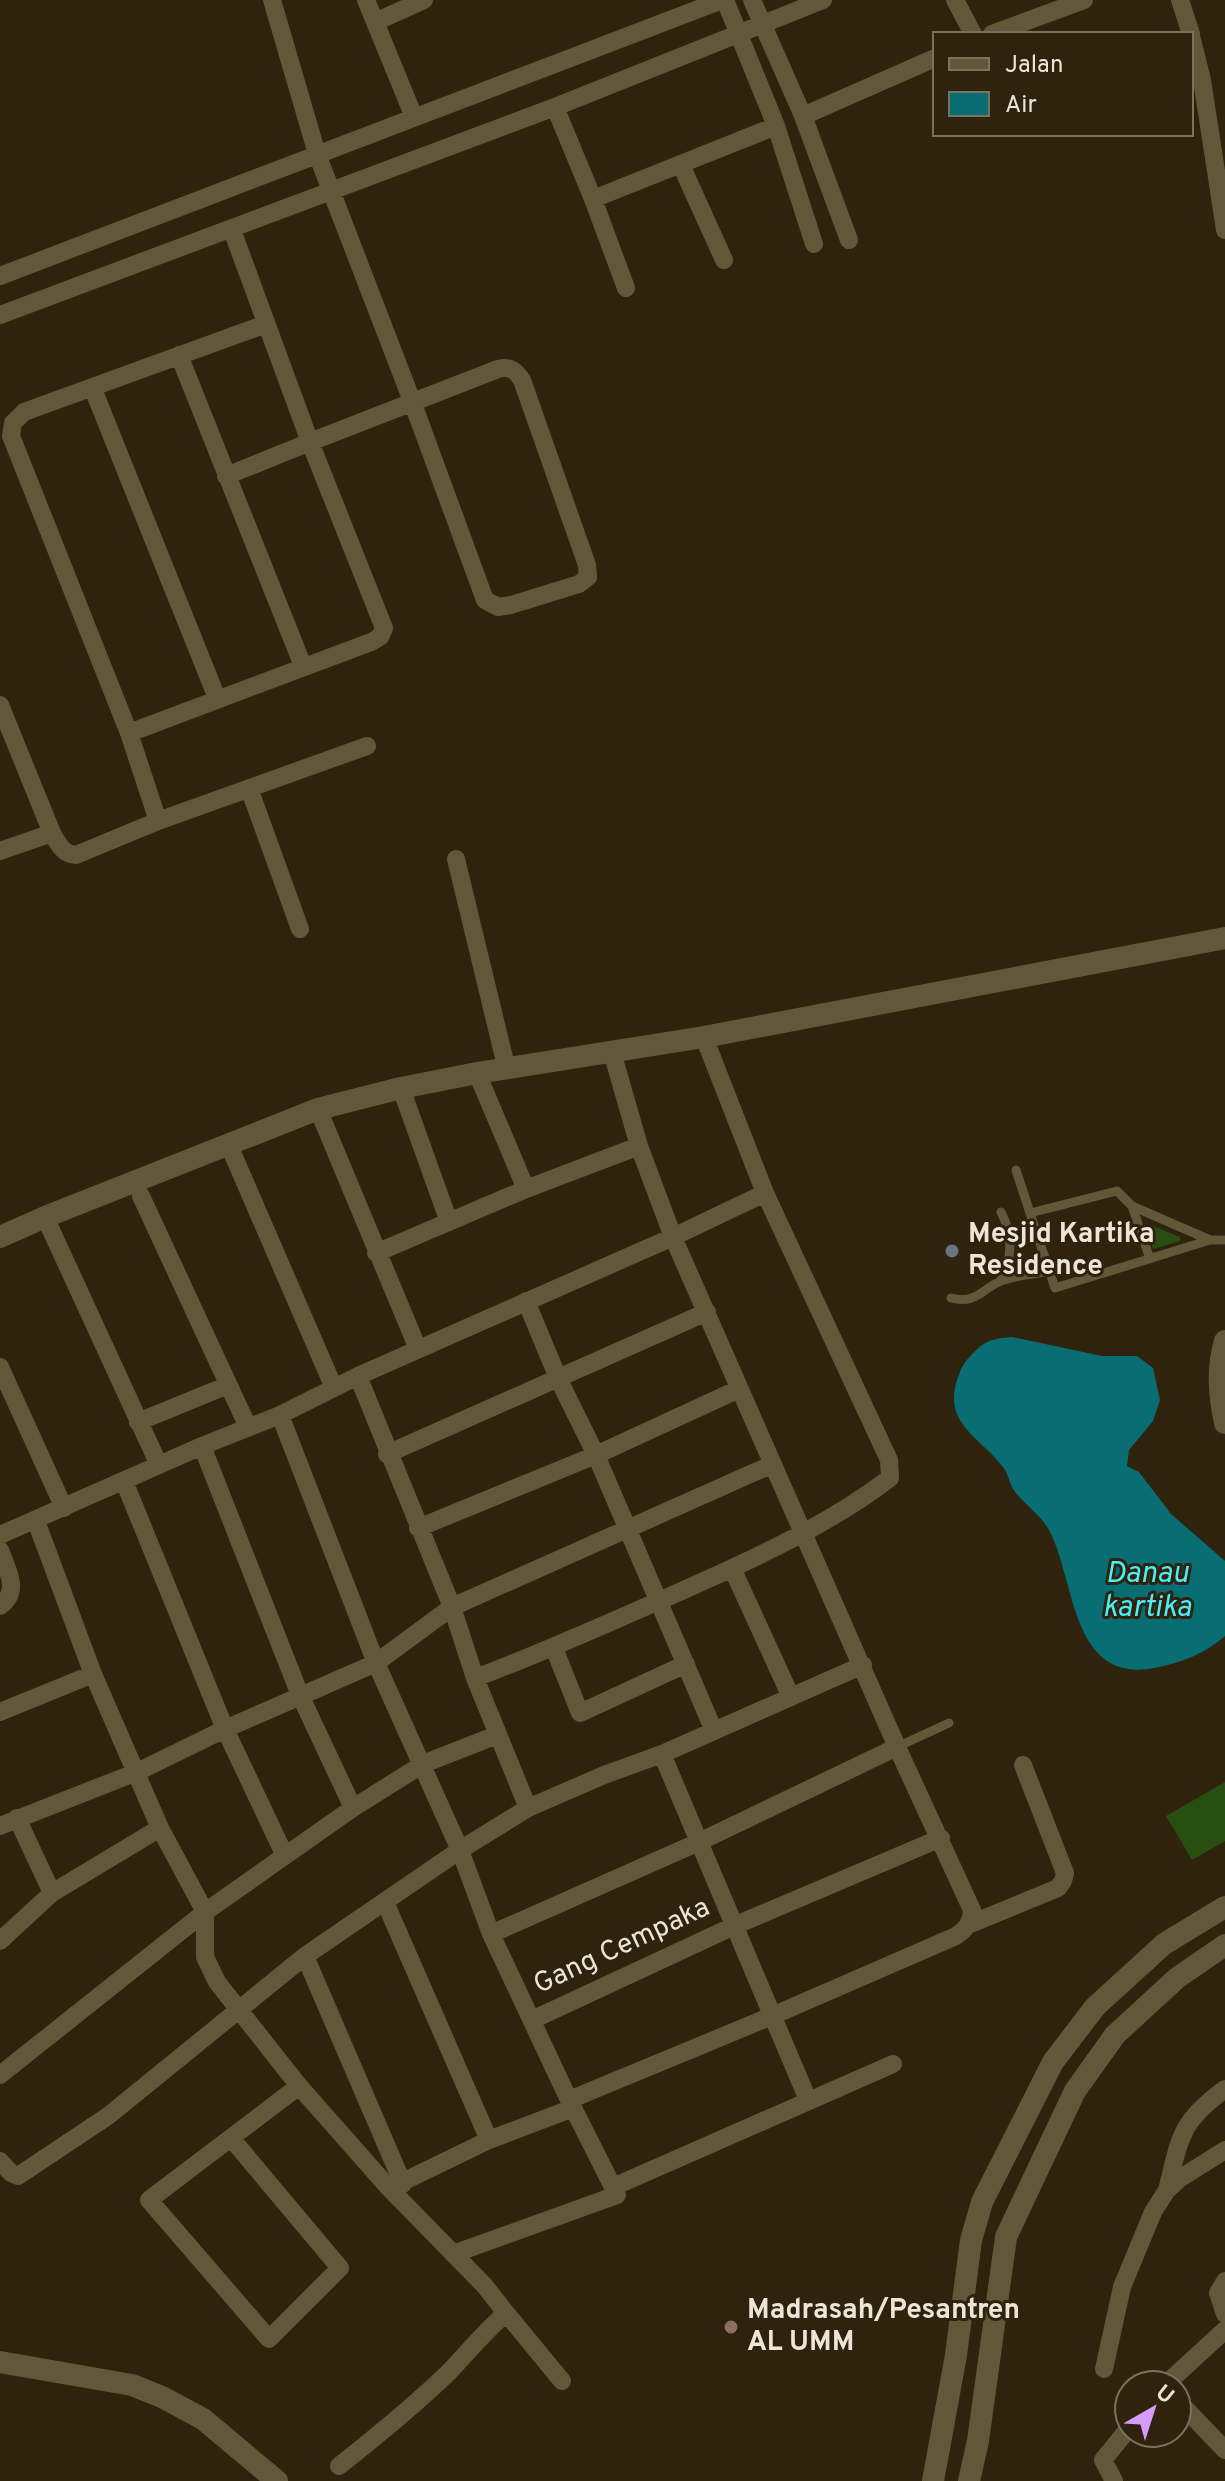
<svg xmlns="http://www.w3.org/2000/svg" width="1225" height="2481" viewBox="0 0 1225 2481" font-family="Overpass,sans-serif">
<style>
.green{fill:#284e10}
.water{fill:#086e73}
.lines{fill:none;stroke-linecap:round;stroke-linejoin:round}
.service{stroke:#63573a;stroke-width:9}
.minor{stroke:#63573a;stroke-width:18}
.tertiary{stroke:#63573a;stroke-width:22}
.worship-dot{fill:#6b7280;stroke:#2f230e;stroke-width:3}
.education-dot{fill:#8d6e63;stroke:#2f230e;stroke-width:3}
.labels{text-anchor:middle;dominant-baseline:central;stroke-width:6;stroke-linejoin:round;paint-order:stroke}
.poi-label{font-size:28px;font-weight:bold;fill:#ede5d8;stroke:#2f230e;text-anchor:start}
.street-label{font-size:28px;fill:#ede5d8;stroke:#2f230e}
.water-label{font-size:30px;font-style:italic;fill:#49eef7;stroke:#2f230e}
</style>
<rect width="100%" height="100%" fill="#2f230e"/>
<path class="green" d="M1146,1223L1180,1237V1241L1153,1249Z
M1225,1782V1841L1192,1860L1166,1816Z"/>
<path class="water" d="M1012,1337L1102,1356H1137L1153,1368L1160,1400L1153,1421L1129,1450L1127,1466L1139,1472L1171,1514L1225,1561V1636C1205,1654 1180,1663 1154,1668C1070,1684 1076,1580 1049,1530C1040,1514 1023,1504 1013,1489C1009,1482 1008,1473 1003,1467C981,1438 945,1425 956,1383C959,1374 961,1368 966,1361C983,1342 987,1339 1012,1337Z"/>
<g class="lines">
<path class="service" d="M1016,1170L1030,1213
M1132,1206L1150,1259
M1001,1212C1013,1235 1013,1257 1001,1280
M1210,1240L1132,1206L1117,1191L1030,1213L1055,1288L1210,1240H1225
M951,1298C978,1305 982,1287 1004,1280C1018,1275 1035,1274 1049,1271
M897,1747L949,1723"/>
<path class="minor" d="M366,0L414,117
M725,0L776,126L814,244
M752,0L803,116L849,240
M955,0L973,34
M1180,0L1191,34
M375,22L424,0
M992,34L1084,0
M1191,36L1202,80L1225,230
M555,107L593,199L626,288
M803,116L935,58
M681,165L724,260
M593,199L776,126
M232,230L310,442L498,369C510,366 515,370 522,380L587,565L588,577L579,584L511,605L498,607L485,600L412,401L317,154L272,0
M0,276L722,0
M0,315L555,107L823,0
M179,355L303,666
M93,389L217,698
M0,705L52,833
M129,733L371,642L380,637L384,628L310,442L226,476
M249,788L300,929
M158,821L129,733L11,436L13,423L24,412L266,324
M0,851L52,833C58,843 63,855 76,855L158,821L367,746
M456,859L507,1070
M477,1073L526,1189
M401,1088L449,1222
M318,1109L418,1349
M228,1143L334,1388
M141,1196L248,1427
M45,1217L159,1465
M376,1253L526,1189L639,1146
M526,1301L558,1378L596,1455L714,1731
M0,1367L64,1508
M358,1376L452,1607L475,1678L528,1808
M280,1415L376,1663L460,1850L491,1934L569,2100L617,2195L453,2254
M138,1422L228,1385
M202,1446L300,1695L353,1808
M387,1454L707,1312
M124,1481L225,1729L285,1856
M36,1521L93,1674L160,1828L205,1912V1957L217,1982L299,2086L389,2188L484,2285L506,2313C485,2331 468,2352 449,2372C414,2406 377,2436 339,2466
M418,1528L596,1455L739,1389
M0,1535L202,1446L280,1415L358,1376L673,1237L765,1193
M0,1550C7,1570 21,1591 0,1606
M732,1568L791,1697
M554,1648L580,1713L686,1664
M475,1678C542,1653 603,1625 668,1597C744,1563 823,1529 890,1478L889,1460L765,1193L704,1037
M0,1712L93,1674
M662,1754L808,2100
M17,1818L52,1893
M0,1826L137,1772L225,1729L376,1663L452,1607L773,1464
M385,1902L489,2140
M968,1925L1058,1888L1063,1881L1065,1873L1023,1765
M491,1934L699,1842L897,1747
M0,1941L52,1893L160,1828
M305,1956L403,2184
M532,2020L736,1925L941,1838
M0,2075L205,1912L353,1808L423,1764L497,1735
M569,2100L772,2016L956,1936C966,1929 972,1922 972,1910L897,1747L673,1237L639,1146L612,1052
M231,2138L340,2268L269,2339L149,2200L299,2086
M0,2161L11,2173L18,2176L108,2116L305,1956L460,1850L528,1808L604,1775L662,1754L863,1665
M392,2187L489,2140L573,2108
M613,2187L893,2064
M1167,2190C1180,2139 1179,2122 1225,2089
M1225,2281L1218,2293L1225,2314
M506,2313L562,2381
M1104,2369L1122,2287L1153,2212L1167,2190L1179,2179L1225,2150
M1165,2385L1225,2330
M1177,2400L1225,2450
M1114,2481L1103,2460L1129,2428"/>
<path class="tertiary" d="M0,1237L45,1217L318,1109L401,1088L477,1073L704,1037L1225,938
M1225,1341C1217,1369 1219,1394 1225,1423
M0,2362L132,2385L162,2397L203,2419L277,2481
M933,2481L956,2355L971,2240L982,2202L1053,2062L1095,2007L1164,1944L1225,1907
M969,2481L978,2441L1006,2237L1075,2091L1115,2035L1177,1978L1225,1945"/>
</g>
<circle class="worship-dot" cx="952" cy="1251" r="8"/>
<circle class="education-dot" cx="731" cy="2327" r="8"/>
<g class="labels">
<g class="poi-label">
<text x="968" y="1235">Mesjid Kartika<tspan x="968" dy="32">Residence</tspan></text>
<text x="747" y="2311">Madrasah/Pesantren<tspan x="747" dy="32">AL UMM</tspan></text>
</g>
<g class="street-label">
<text transform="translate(622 1947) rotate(-25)">Gang Cempaka</text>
</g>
<g class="water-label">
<text x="1147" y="1574">Danau<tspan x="1147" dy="34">kartika</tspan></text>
</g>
</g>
<rect x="933" y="32" width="260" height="104" fill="#2f230e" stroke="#7b715f" stroke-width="2"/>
<rect x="949" y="58" width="40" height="12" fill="#63573a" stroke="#7b715f" stroke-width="2"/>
<text x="1005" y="72" font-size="24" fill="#ede5d8">Jalan</text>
<rect x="949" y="92" width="40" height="24" fill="#086e73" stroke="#7b715f" stroke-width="2"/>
<text x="1005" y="112" font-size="24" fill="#ede5d8">Air</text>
<g transform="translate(1153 2409) rotate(39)"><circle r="38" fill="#2f230e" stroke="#7b715f" stroke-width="2"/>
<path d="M0-6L14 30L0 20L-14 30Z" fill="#d49cfb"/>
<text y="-12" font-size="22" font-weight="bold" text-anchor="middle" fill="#ede5d8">U</text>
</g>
</svg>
